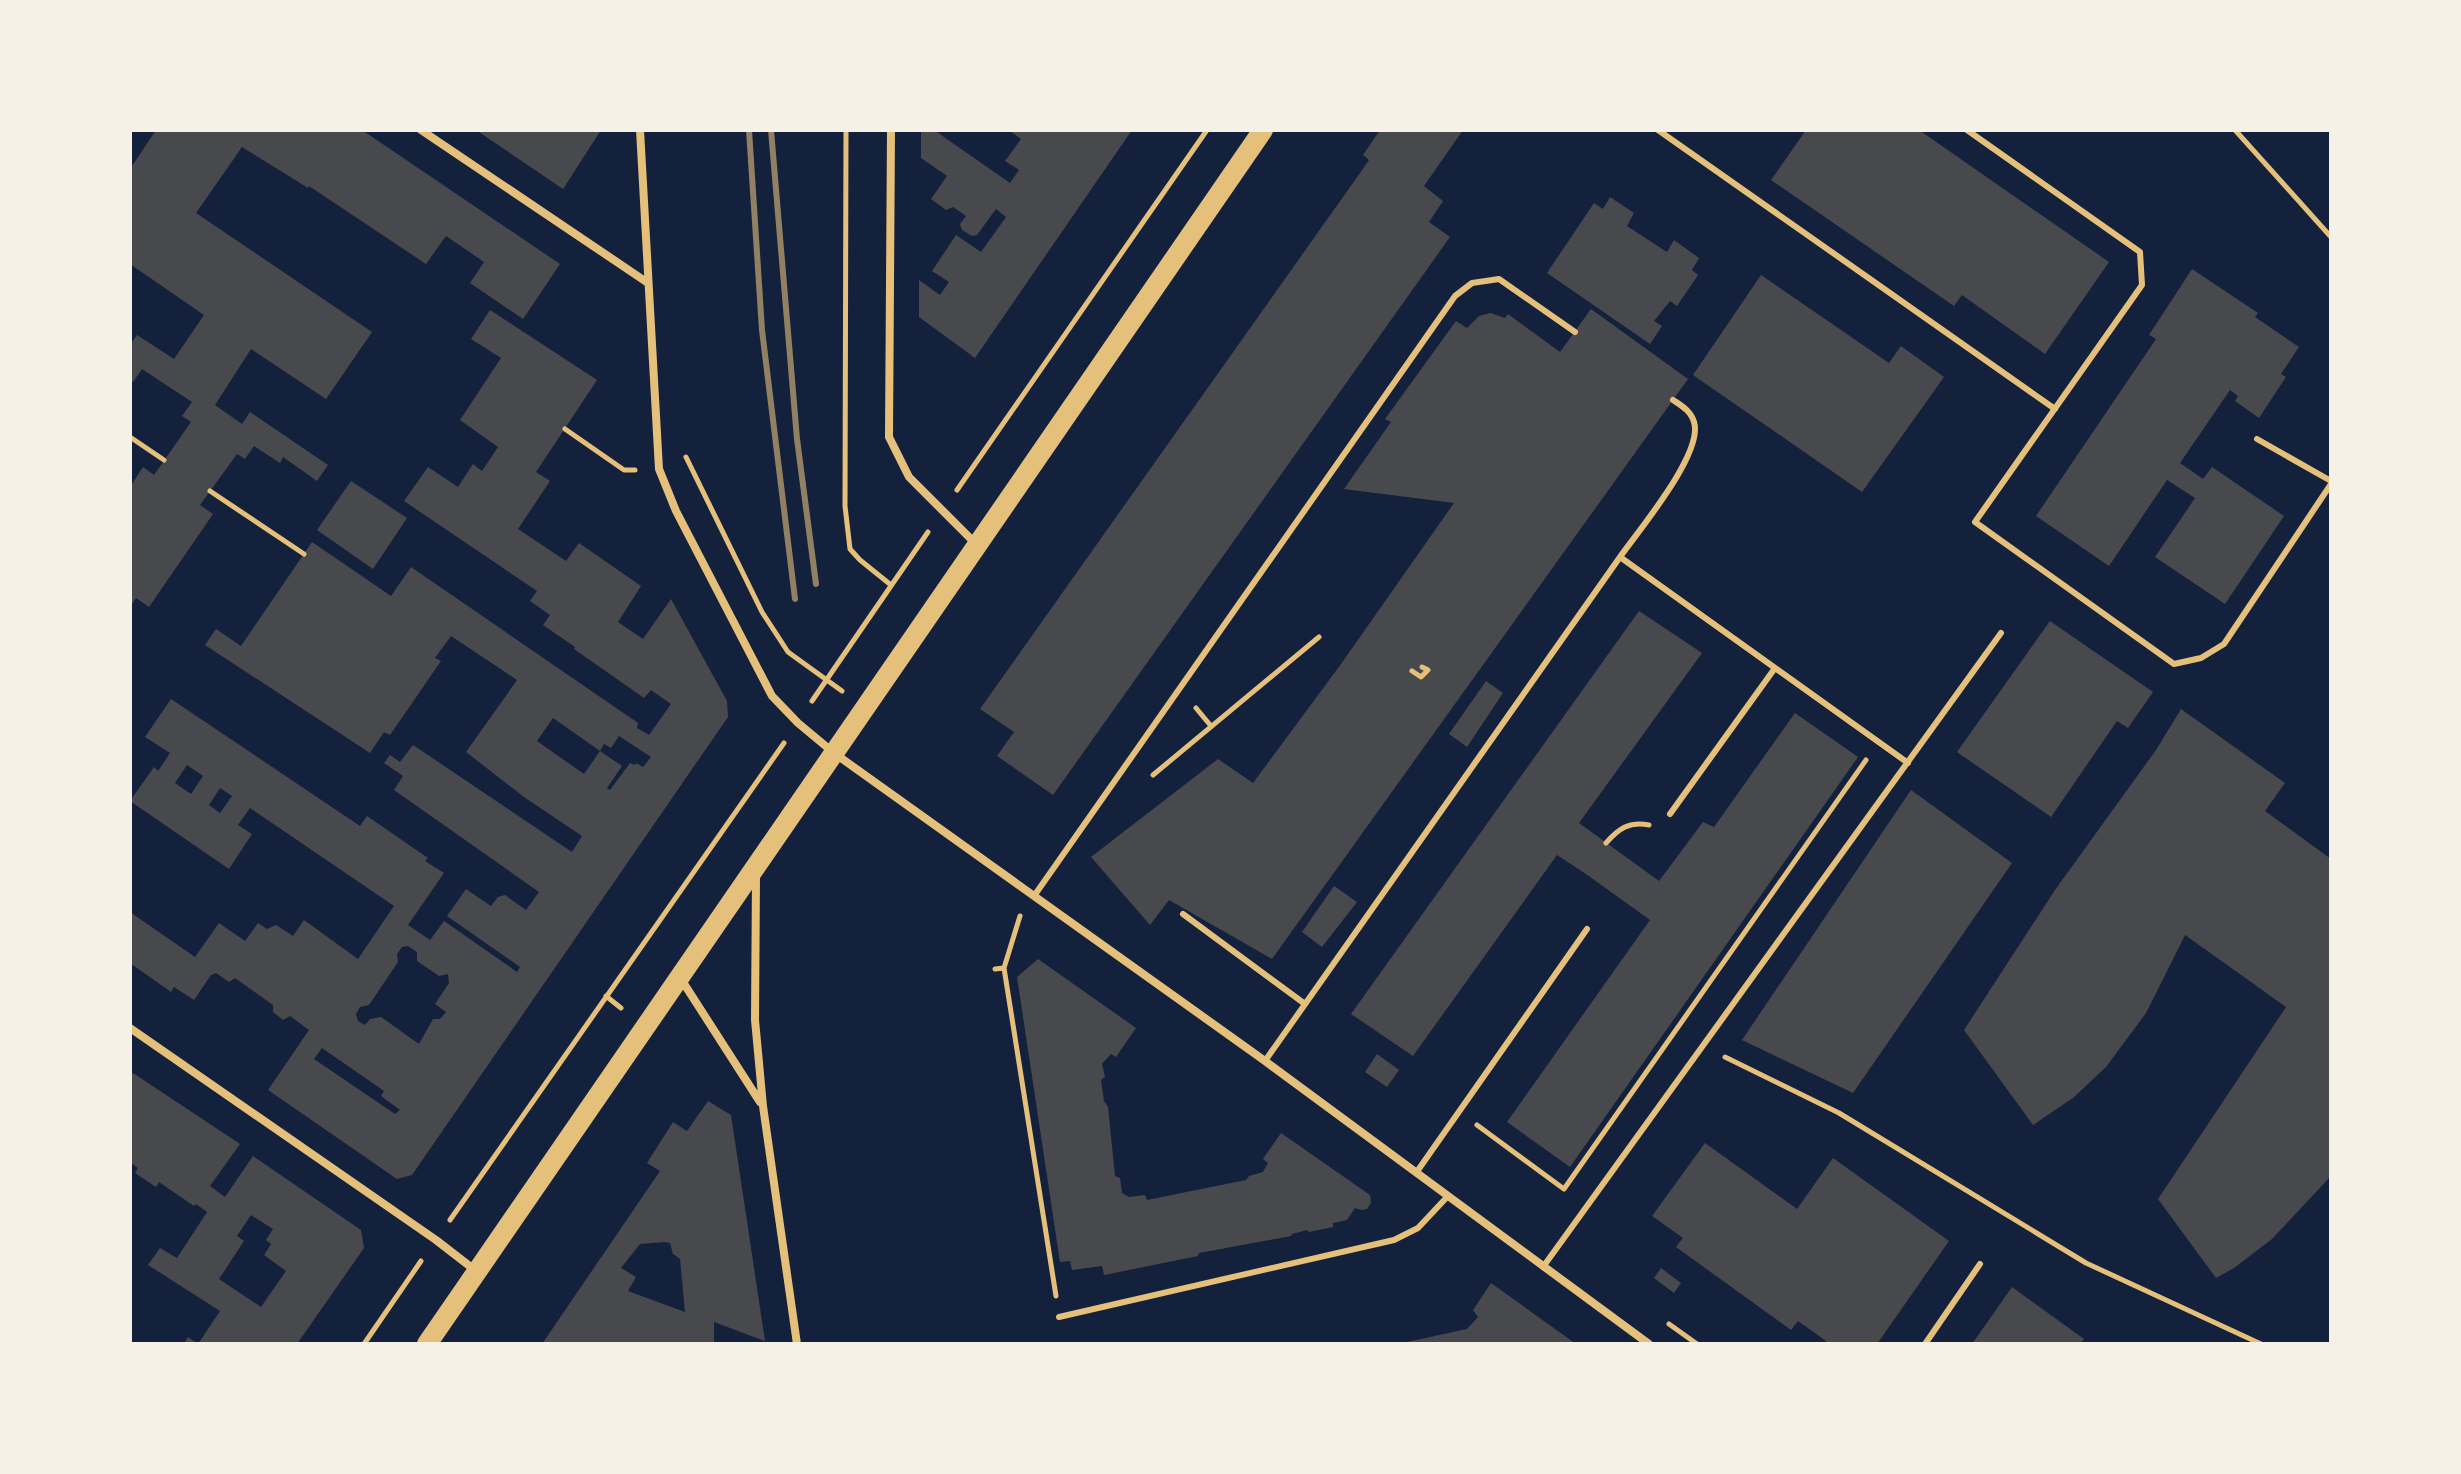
<svg xmlns="http://www.w3.org/2000/svg" width="2461" height="1474" viewBox="0 0 2461 1474" font-family="Arial,sans-serif">
<style>
.building{fill:#48494c;fill-rule:evenodd}
.lines{fill:none;stroke-linecap:round;stroke-linejoin:round}
.path{stroke:#e5c07b;stroke-width:5}
.service{stroke:#e5c07b;stroke-width:6}
.minor{stroke:#e5c07b;stroke-width:8}
.primary{stroke:#e5c07b;stroke-width:20}
.rail{stroke:#918062;stroke-width:6}
</style>
<rect width="100%" height="100%" fill="#14213d"/>
<path class="building" d="M156,130H362L560,264L523,319L470,283L484,262L446,236L426,264L309,186L308,188L242,147L196,213L372,332L326,399L251,349L215,405L242,424L250,412L328,465L317,481L283,457L280,463L254,446L245,459L237,454L200,505L213,514L149,607L136,598L130,607V487L143,467L154,475L191,422L182,416L192,402L142,369L133,382L130,380V345L137,335L174,359L204,315L130,264V169Z
M476,130H601L563,189Z
M921,130H934L1010,183L1019,170L1005,161L1021,139L1009,130H1132L975,358L919,317V280L940,295L949,282L932,271L956,235L981,252L1006,217L996,209L977,235L972,236L962,230L960,224L966,216L953,207L946,210L931,199L947,176L921,158Z
M1380,130H1463L1424,186L1443,201L1429,222L1450,237L1053,795L997,756L1014,732L980,709L1360,173L1369,160L1363,155Z
M1806,130H1919L2109,262L2045,354L1962,295L1954,306L1771,180Z
M1610,197L1634,213L1627,226L1667,252L1674,240L1699,258L1692,270L1698,275L1677,306L1670,301L1654,321L1662,326L1650,344L1547,273L1594,203L1603,209Z
M2192,269L2258,313L2255,317L2299,347L2281,374L2286,377L2259,418L2235,401L2238,396L2230,390L2180,463L2203,479L2212,467L2284,516L2225,604L2155,557L2195,498L2167,480L2109,566L2036,516L2156,339L2149,335Z
M1761,275L1889,363L1901,346L1944,377L1862,492L1693,375Z
M1591,309L1688,379L1673,400L1272,959L1169,900L1150,925L1091,857L1218,759L1253,783L1341,664L1454,503L1344,489L1391,422L1385,419L1456,321L1467,328L1479,316L1490,313L1505,318L1508,314L1560,352Z
M490,310L597,380L536,472L550,481L518,529L566,561L579,543L641,586L618,622L643,639L671,599L727,701L728,717L412,1175L397,1179L268,1090L309,1030L290,1016L283,1020L273,1012V1005L235,978L229,982L216,973L211,975L194,1000L174,987L171,992L130,963V912L195,957L219,923L245,941L258,923L267,929L276,925L293,936L304,920L358,959L394,906L250,808L238,825L252,834L229,869L130,801L154,767L158,771L170,753L145,737L171,699L360,826L367,816L428,858L425,861L444,873L408,925L430,940L444,921L517,972L520,967L447,916L466,889L491,906L498,897L505,895L526,910L539,892L394,790L403,776L384,763L390,755L400,762L413,745L572,852L582,836L524,797L466,752L517,680L451,636L435,658L441,661L390,735L384,732L370,753L205,645L216,629L241,646L312,542L391,596L411,567L638,723L637,728L649,735L671,704L651,690L644,698L574,649L575,647L543,625L550,615L530,601L537,591L404,501L428,467L458,487L473,464L482,471L498,447L460,420L501,358L471,339ZM553,718L600,751L604,744L611,748L619,736L651,757L643,767L636,763L635,765L630,763L610,790L607,788L622,766L600,751L584,774L537,741ZM187,765L203,776L191,794L175,783ZM220,788L232,796L220,813L209,805ZM408,946L417,952V961L439,976L448,974L449,983L435,1004L446,1012L440,1019H433L419,1044L381,1017L370,1019L365,1025L358,1021L356,1014L360,1007L369,1005L398,962L397,954L402,947ZM322,1048L384,1091L381,1096L400,1110L395,1114L314,1059Z
M351,481L407,518L373,569L317,530Z
M1639,611L1702,653L1579,823L1659,881L1703,822L1714,827L1795,713L1858,757L1570,1167L1507,1122L1650,920L1586,874L1557,855L1413,1056L1351,1014Z
M2050,621L2153,692L2128,728L2117,721L2051,817L1957,752Z
M1486,681L1503,693L1467,747L1449,734Z
M2181,709L2285,783L2265,811L2331,859V1176L2272,1239L2234,1268L2216,1278L2158,1199L2286,1007L2185,935L2146,1013L2106,1067L2073,1098L2033,1125L1964,1030L2055,890L2156,750Z
M1911,790L2012,863L1853,1093L1742,1040Z
M1334,886L1357,902L1322,947L1302,932Z
M1038,959L1136,1028L1116,1057L1111,1054L1102,1064L1105,1077L1101,1080L1104,1101L1108,1107L1115,1176L1120,1178L1122,1193L1129,1197L1145,1195L1147,1200L1246,1180L1249,1176L1263,1172L1268,1163L1263,1159L1281,1133L1370,1195L1371,1203L1367,1209L1361,1210L1355,1208L1347,1220L1333,1223V1227L1309,1232L1307,1230L1292,1234L1291,1236L1199,1253L1198,1256L1104,1275L1102,1266L1072,1270L1070,1261L1060,1262L1017,977Z
M1377,1054L1399,1070L1387,1087L1365,1072Z
M133,1073L240,1144L210,1186L225,1197L253,1156L361,1230L364,1248L297,1344H184L188,1337L198,1344L220,1311L148,1265L160,1248L177,1258L207,1212L196,1204L194,1206L159,1182L156,1187L135,1173L138,1168L130,1162V1078ZM251,1215L273,1229L266,1240L271,1244L264,1255L286,1271L261,1307L219,1279L244,1241L237,1236Z
M708,1101L731,1115L765,1341L714,1322V1344H542L660,1171L647,1163L673,1122L687,1131ZM665,1242L670,1243L673,1254L680,1259L685,1312L628,1291L636,1277L621,1268L640,1244Z
M1705,1143L1797,1209L1833,1158L1949,1241L1877,1344H1825L1826,1341L1798,1321L1791,1330L1676,1247L1683,1238L1652,1216Z
M1661,1268L1681,1283L1674,1293L1654,1278Z
M1491,1283L1576,1344H1398L1467,1329L1478,1317L1473,1310Z
M2012,1287L2084,1339L2080,1344H1972Z"/>
<g class="lines">
<path class="path" d="M846,130L845,506L850,549L860,560L891,585
M2235,130L2331,237
M565,429L624,470H635
M130,437L164,460
M686,457L762,612L788,652L842,691
M957,490L1207,130
M210,491L304,554
M1412,671L1421,677L1428,670L1422,667
M812,701L928,532
M1196,708L1211,726
M1153,775L1319,637
M1606,843C1619,828 1630,821 1649,825
M1020,916L1004,968L1056,1296
M995,969L1004,968
M606,996L621,1008
M1725,1057L1839,1113L2086,1263L2261,1344
M1477,1125L1564,1189L1866,760
M450,1220L784,743
M1669,1324L1697,1344
M364,1344L421,1261"/>
<path class="service" d="M1658,130L2055,409
M1967,130L2140,252L2142,285L1975,522L2174,664L2201,658L2224,644L2331,484
M2257,439L2331,481
M1620,557C1639,530 1704,453 1694,422C1691,411 1682,406 1673,400
M1670,814L1775,668
M1034,896L1455,296L1472,283L1499,279L1575,332
M1183,914L1305,1004
M1265,1061L1620,557L1908,763
M1416,1173L1587,929
M1543,1267L2001,633
M1059,1317L1394,1240L1418,1228L1448,1196
M1925,1344L1980,1264"/>
<path class="minor" d="M421,130L648,283
M640,130L659,469L676,511L772,696L798,723L834,753L1265,1061L1649,1344
M891,130L889,437L909,477L977,545
M756,876L755,1020L763,1106L797,1344
M681,979L760,1102
M130,1028L436,1240L476,1271"/>
<path class="primary" d="M427,1344L1263,130"/>
<path class="rail" d="M749,130L762,330L795,599
M771,130L797,439L816,584"/>
</g>
<rect width="2461" height="1474" fill="none" stroke="#f6f1e7" stroke-width="264"/>
</svg>
